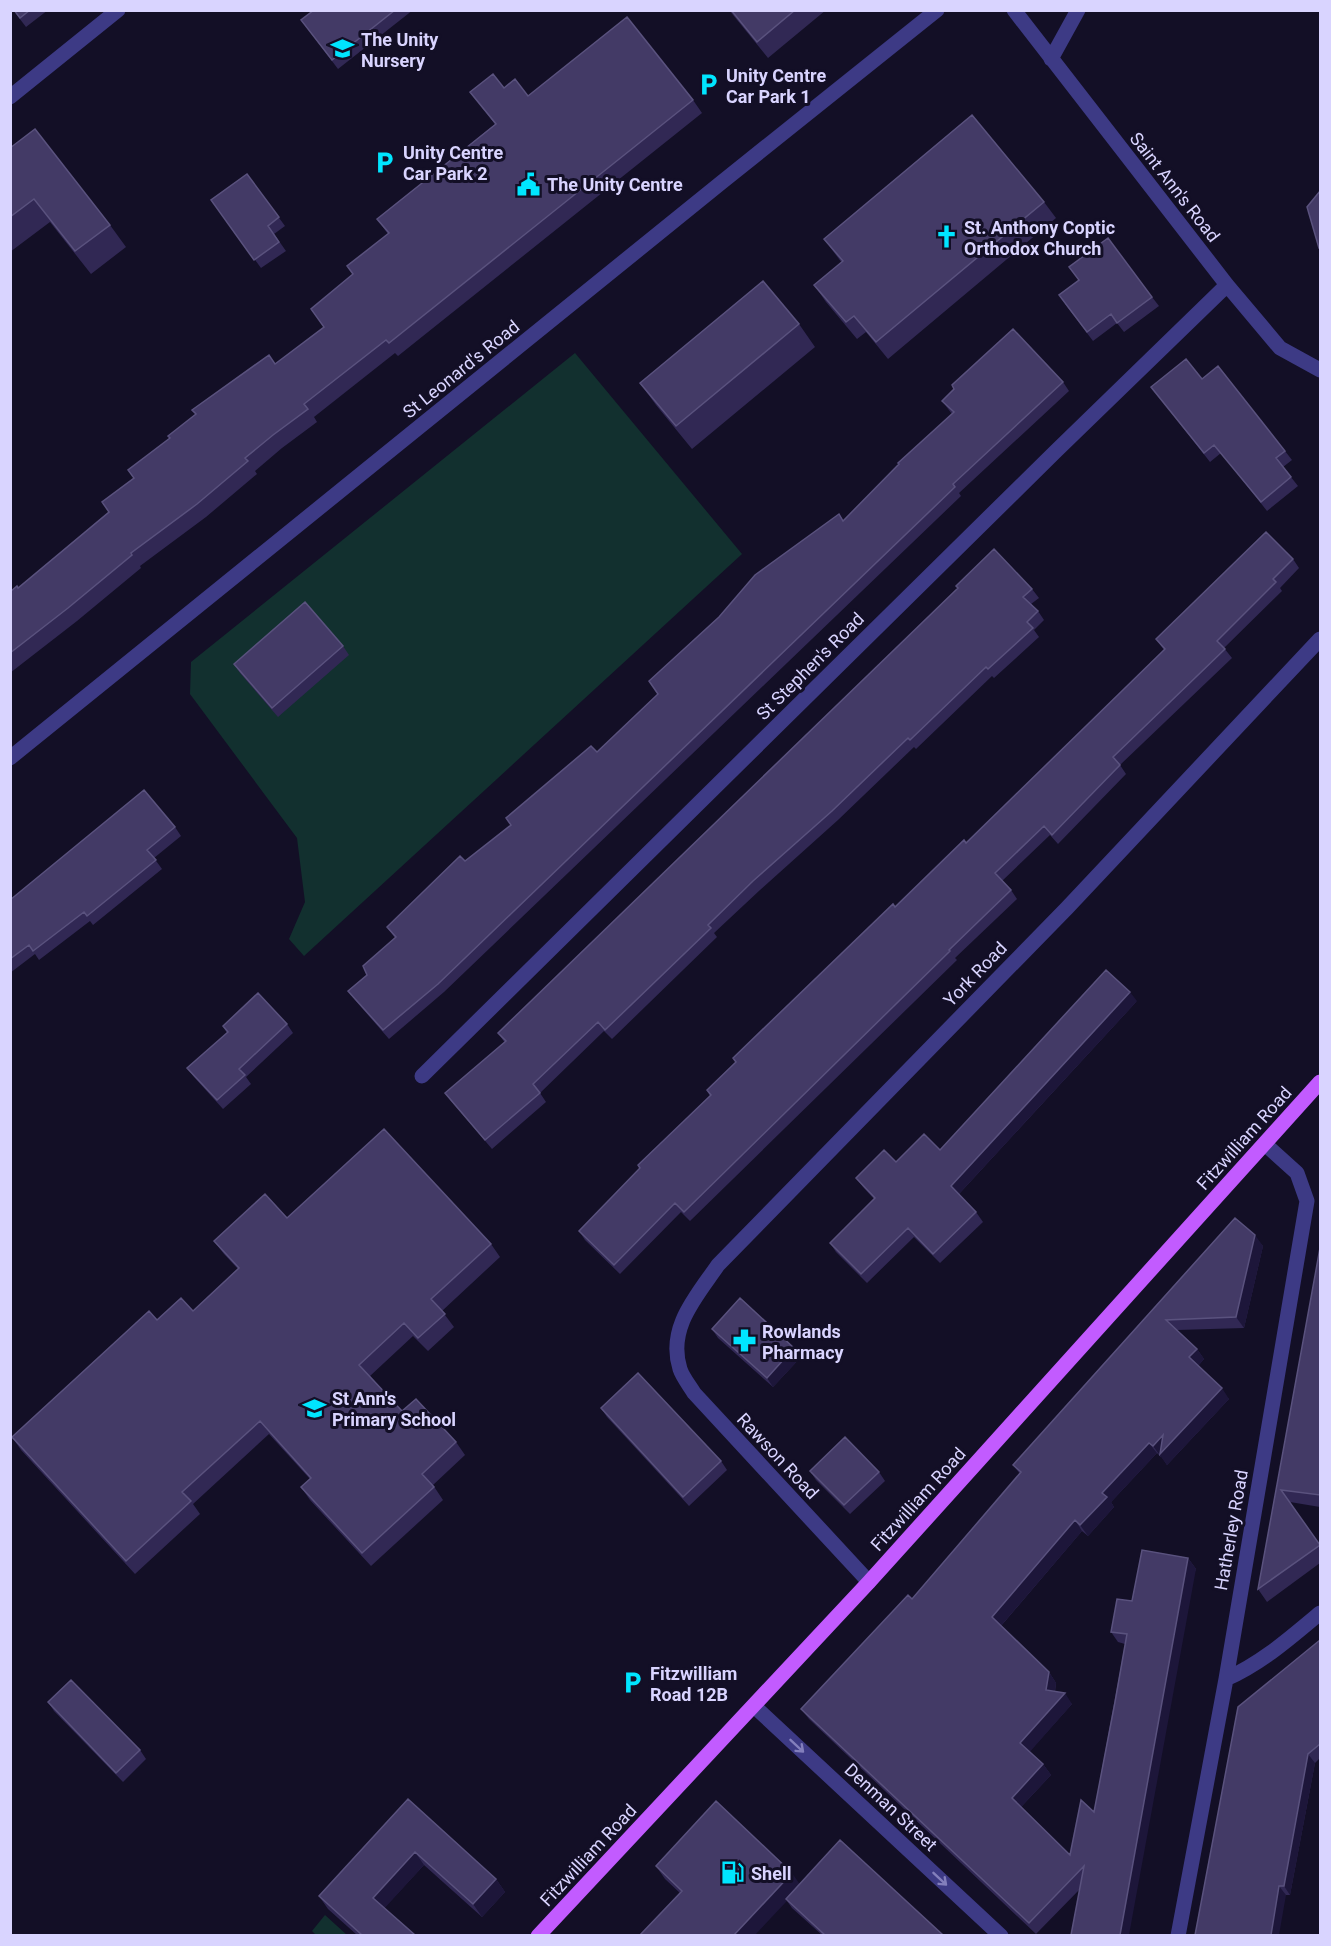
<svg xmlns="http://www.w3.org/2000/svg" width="1331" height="1946" viewBox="0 0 1331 1946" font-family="Roboto,sans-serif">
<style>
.green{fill:#12302f}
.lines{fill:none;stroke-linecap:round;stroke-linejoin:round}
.minor{stroke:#3d3a85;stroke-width:15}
.major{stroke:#c25bff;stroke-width:15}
.wall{fill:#312854}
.shaded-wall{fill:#1d163a}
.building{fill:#433a66;stroke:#5a527e;stroke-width:1.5}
.oneway{stroke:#837fbc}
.labels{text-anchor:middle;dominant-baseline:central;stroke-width:6;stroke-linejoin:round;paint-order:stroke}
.poi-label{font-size:18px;font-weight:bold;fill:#d9d4ff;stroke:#130f26;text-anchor:start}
.street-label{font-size:18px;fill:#d9d4ff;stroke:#130f26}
</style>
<rect width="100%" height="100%" fill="#130f26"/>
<path class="green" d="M575,353L742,554L304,956L289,939L305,902L297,838L190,694L191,662Z
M325,1915L347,1935H316L312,1931Z"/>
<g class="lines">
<path class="minor" d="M1014,10L1227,285L1280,348L1320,370
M1051,59L1078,10
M10,97L118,10
M10,758L722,182L937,10
M422,1076L1056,451L1227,285
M869,1582L694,1393C690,1386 683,1378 680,1369C667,1328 696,1297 718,1265L1067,908L1320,639
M1226,1679C1262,1663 1290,1638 1320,1613
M754,1706L1001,1936
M1178,1936L1226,1679L1307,1201L1297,1173L1266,1145"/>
<path class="major" d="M538,1936L869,1582L1320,1082"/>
</g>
<path class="wall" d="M13,10H48L26,27Z
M314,10H413L338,69L301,20Z
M729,10H826L768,58Z
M504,88L528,96L693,100L702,113L398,356L395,353L314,417L317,422L282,448L255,471L257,474L206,517L140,566L141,568L77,621L10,673V592L18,588L109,512L134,478L275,364L324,327L311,309L353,274L388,234L377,219L495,124L470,92Z
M10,148L110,225L126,247L91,274L50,222L10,252Z
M247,174L285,226L274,234L286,251L261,268L211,200Z
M1044,202L1056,218L888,359L866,332L857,339L826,302L814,285L842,263L824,239Z
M1152,297L1159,306L1124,332L1117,323L1093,341L1065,304Z
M799,324L815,347L692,449L656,405L640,383Z
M1063,382L1069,391L959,493L961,496L444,992L389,1039L355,1000L348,991L367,975L395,938L387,927L465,861L511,825L506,818L597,752L658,694L839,514L844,521L952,414L942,401Z
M1151,387L1285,451L1292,460L1283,467L1298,486L1267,511L1221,453L1210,462Z
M1293,559L1299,568L1280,588L1282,591L1224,648L1232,658L1120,765L1126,774L1058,844L1050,835L1002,881L1011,890L1017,899L955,958L957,960L690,1221L681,1212L620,1274L585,1240L579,1231L640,1168L638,1165L710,1096L707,1090L736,1062L733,1058L895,907L966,843L1164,650L1156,639Z
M1032,589L1039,598L1031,604L1038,611L1044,620L1034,630L1039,637L994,678L992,676L916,749L914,747L838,820L760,890L714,933L717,937L612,1039L604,1031L540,1093L546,1102L492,1149L452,1102L445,1093L505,1043L498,1033Z
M343,646L349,655L278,717L240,673L234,664Z
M175,827L181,836L154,858L162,869L93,925L90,921L39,960L35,954L10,973V900Z
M1137,1001L959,1194L976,1212L983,1222L940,1263L914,1237L867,1283L836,1252L830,1243L874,1199L863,1187L856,1178L896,1162L940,1150Z
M287,1024L293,1033L246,1077L251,1084L223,1109L194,1077L187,1068L227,1033L223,1026Z
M287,1218L491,1244L500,1257L442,1311L454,1327L428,1351L413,1336L370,1376L402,1411L456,1442L465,1455L433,1485L443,1500L371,1566L310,1500L301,1487L310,1479L269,1434L193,1504L200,1514L135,1574L21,1450L12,1437L157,1320L193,1311L238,1269L224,1254L214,1241Z
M1235,1218L1263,1246L1244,1328L1177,1330L1197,1349L1204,1359L1198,1366L1229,1399L1167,1465L1161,1456V1457L1157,1453L1111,1502L1114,1507L1088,1536L1082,1531L1001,1626L1049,1672L1056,1683L1055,1692L1072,1704L1029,1752L1043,1764L1051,1775L1021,1807L1070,1855L1094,1812L1125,1644L1118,1642L1111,1632L1132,1601L1188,1558L1196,1569L1080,1889L1036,1934L809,1719L801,1709L912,1599L1020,1474L1013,1465Z
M1320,1248V1507L1290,1502L1320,1546V1563L1267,1602L1258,1589Z
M712,1329L794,1348L801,1357L773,1387L718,1338Z
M601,1408L721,1461L727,1470L689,1506L607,1417Z
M810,1471L879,1472L885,1481L850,1514L816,1480Z
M1320,1640V1758L1315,1763L1290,1895H1286L1195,1935Z
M48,1702L140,1750L146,1759L123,1782L54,1711Z
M408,1799L496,1879L505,1892L482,1917L424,1865L384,1908L415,1935H357L328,1909L319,1896Z
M656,1866L800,1884L943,1935H822L792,1908L787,1901L680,1893L665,1879Z"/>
<path class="shaded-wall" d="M1130,992L1137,1001L957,1196L951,1186Z
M1255,1235L1263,1246L1244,1328L1236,1317Z
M794,1348L801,1357L773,1387L767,1378Z
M1197,1349L1204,1359L1196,1368L1189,1357Z
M1222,1388L1229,1399L1167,1465L1153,1446L1163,1435Z
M1149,1443L1157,1453L1111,1502L1114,1507L1088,1536L1080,1525L1102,1493Z
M1075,1520L1082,1531L999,1628L992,1617Z
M1188,1558L1196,1569L1129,1935H1120Z
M1049,1672L1056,1683L1053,1701L1046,1690Z
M1065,1693L1072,1704L1028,1754L1020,1743Z
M1308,1754L1315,1763L1290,1895L1284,1886Z
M1043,1764L1051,1775L1019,1809L1012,1798Z
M415,1852L424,1865L382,1911L373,1898Z
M792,1873L801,1886L755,1935H734Z
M496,1879L505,1892L482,1917L473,1904Z
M1279,1886L1286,1895L1279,1935H1271Z"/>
<path class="building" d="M14,10H30L20,18Z
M314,10H395L332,60L301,20Z
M731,10H795L757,42Z
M627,17L693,100L389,343L386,340L304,404L308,409L273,435L245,458L248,461L197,504L131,553L132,555L68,608L10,653V592L17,586L18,588L109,512L102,502L134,478L128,470L170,438L168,436L196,414L192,410L269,355L275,364L324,327L311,309L353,274L347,266L389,233L377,219L496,124L470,92L493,74L504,88L515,79L528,96Z
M972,115L1044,202L876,342L854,316L846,322L814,285L843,261L824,239Z
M35,129L110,225L75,251L34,199L10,217V148Z
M247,174L279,217L268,226L279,242L254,260L211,200Z
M1320,191V249L1319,248L1307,207Z
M1108,238L1152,297L1117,323L1111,314L1087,332L1059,295L1079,280L1069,267Z
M763,281L799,324L676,426L640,383Z
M1013,329L1063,382L953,484L955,487L438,984L383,1030L348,991L367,975L363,966L396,937L387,927L460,856L465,861L511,825L506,818L591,746L597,752L658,694L649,681L719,617L755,575L839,514L843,521L899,464L898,463L954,412L942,401L954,389L952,385Z
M1186,359L1202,379L1218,366L1285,451L1276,458L1291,477L1261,502L1214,445L1204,453L1151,387Z
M1266,532L1293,559L1273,579L1276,582L1217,641L1225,649L1113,757L1120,765L1052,835L1044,826L995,873L1011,890L949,950L950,951L684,1212L675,1203L614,1265L579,1231L640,1168L638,1165L711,1095L707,1090L736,1062L733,1058L893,904L895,907L964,840L966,843L1165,649L1156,639Z
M994,549L1032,589L1023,597L1038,611L1027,622L1033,628L988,669L986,667L910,740L908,738L832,811L753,881L708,925L711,928L605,1030L598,1022L533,1084L540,1093L485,1140L445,1093L506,1041L498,1033L958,588L956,586Z
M305,602L343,646L272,708L234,664Z
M144,790L175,827L147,850L156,860L87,916L84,912L33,951L29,945L10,959V900Z
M1106,970L1130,992L951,1186L976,1212L933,1254L908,1228L861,1274L830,1243L875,1198L856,1178L884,1150L896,1162L924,1134L940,1150Z
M258,993L287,1024L239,1069L245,1075L217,1100L187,1068L228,1032L223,1026Z
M384,1129L491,1244L431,1299L445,1314L418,1338L404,1323L359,1365L402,1411L416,1399L456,1442L422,1474L434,1487L362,1553L301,1487L311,1478L260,1421L182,1492L191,1501L126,1561L12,1437L149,1311L157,1320L181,1298L193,1311L239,1268L214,1241L265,1194L287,1218Z
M1235,1218L1255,1235L1236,1317L1166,1320L1197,1349L1189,1357L1222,1388L1160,1454L1163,1435L1153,1446L1149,1443L1102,1493L1107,1497L1080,1525L1075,1520L992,1617L1049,1672L1046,1690L1065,1693L1020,1743L1043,1764L1012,1798L1070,1855L1081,1800L1094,1812L1115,1702L1127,1634L1111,1632L1117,1599L1132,1601L1142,1550L1188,1558L1120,1935H1071L1084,1866L1029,1923L801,1709L908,1595L912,1599L1021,1472L1013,1465Z
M1320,1248V1495L1281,1490L1320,1545L1258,1589Z
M740,1298L794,1348L767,1378L712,1329Z
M638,1373L721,1461L683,1497L601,1408Z
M845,1437L879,1472L844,1505L810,1471Z
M1320,1640V1744L1308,1754L1284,1886H1279L1271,1935H1195L1238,1707Z
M71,1680L140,1750L116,1773L48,1702Z
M408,1799L496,1879L473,1904L415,1852L373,1898L415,1935H362L319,1896Z
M716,1801L792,1873L734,1935H640L682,1891L656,1866Z
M840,1840L943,1935H825L786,1899Z"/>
<defs><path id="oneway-shaft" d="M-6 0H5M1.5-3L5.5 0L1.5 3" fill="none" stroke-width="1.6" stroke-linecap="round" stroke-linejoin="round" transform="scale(1.5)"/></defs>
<g class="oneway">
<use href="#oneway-shaft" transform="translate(797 1746) rotate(43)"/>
<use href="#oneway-shaft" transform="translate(940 1879) rotate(43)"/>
</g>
<defs>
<symbol id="school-bare" viewBox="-9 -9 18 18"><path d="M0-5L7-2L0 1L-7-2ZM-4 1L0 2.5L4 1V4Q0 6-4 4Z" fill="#00e5ff" stroke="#130f26" stroke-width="2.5" paint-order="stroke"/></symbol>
<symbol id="parking-bare" viewBox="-9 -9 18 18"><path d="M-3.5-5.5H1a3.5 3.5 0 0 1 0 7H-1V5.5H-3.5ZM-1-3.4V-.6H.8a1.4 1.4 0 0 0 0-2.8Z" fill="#00e5ff" stroke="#130f26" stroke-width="2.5" paint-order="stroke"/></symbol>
<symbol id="civic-bare" viewBox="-9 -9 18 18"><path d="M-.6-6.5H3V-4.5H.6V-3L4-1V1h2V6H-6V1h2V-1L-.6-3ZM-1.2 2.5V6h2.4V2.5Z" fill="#00e5ff" stroke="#130f26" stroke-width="2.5" paint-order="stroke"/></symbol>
<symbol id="church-bare" viewBox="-9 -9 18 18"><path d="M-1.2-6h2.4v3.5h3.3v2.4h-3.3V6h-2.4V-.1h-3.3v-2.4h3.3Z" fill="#00e5ff" stroke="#130f26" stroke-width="2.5" paint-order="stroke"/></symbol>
<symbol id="pharmacy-bare" viewBox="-9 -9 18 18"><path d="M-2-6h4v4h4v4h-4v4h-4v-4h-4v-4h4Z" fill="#00e5ff" stroke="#130f26" stroke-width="2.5" paint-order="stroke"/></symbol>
<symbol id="fuel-bare" viewBox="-9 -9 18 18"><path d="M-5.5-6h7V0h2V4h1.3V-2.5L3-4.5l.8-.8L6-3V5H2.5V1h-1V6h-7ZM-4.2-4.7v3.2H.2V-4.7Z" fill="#00e5ff" stroke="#130f26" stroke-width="2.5" paint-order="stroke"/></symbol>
</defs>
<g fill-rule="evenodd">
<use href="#school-bare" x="326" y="32" width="33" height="33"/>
<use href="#parking-bare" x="692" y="68" width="33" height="33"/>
<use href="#parking-bare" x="368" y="146" width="33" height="33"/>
<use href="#civic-bare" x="512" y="168" width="33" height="33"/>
<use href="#church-bare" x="930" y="220" width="33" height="33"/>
<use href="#pharmacy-bare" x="728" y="1324" width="33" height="33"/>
<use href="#school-bare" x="298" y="1392" width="33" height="33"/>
<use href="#parking-bare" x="616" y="1666" width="33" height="33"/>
<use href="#fuel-bare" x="716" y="1856" width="33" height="33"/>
</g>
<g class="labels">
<g class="poi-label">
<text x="361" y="39">The Unity<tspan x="361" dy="21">Nursery</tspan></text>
<text x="726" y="75">Unity Centre<tspan x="726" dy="21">Car Park 1</tspan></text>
<text x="403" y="152">Unity Centre<tspan x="403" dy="21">Car Park 2</tspan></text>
<text x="547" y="184">The Unity Centre</text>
<text x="964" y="227">St. Anthony Coptic<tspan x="964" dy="21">Orthodox Church</tspan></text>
<text x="762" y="1331">Rowlands<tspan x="762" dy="21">Pharmacy</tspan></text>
<text x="332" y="1398">St Ann's<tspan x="332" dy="21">Primary School</tspan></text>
<text x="650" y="1673">Fitzwilliam<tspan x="650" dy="21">Road 12B</tspan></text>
<text x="751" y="1873">Shell</text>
</g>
<g class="street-label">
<text transform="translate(1175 187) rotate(52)">Saint Ann's Road</text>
<text transform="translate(461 369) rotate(-39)">St Leonard's Road</text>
<text transform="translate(810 666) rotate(-45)">St Stephen's Road</text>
<text transform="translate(975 974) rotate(-46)">York Road</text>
<text transform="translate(1244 1138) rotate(-48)">Fitzwilliam Road</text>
<text transform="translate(778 1456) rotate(47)">Rawson Road</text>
<text transform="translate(918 1499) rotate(-48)">Fitzwilliam Road</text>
<text transform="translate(1231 1530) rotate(-80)">Hatherley Road</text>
<text transform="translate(891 1807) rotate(43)">Denman Street</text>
<text transform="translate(588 1855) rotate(-47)">Fitzwilliam Road</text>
</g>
</g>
<rect width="1331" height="1946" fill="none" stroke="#d9d4ff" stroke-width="24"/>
</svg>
